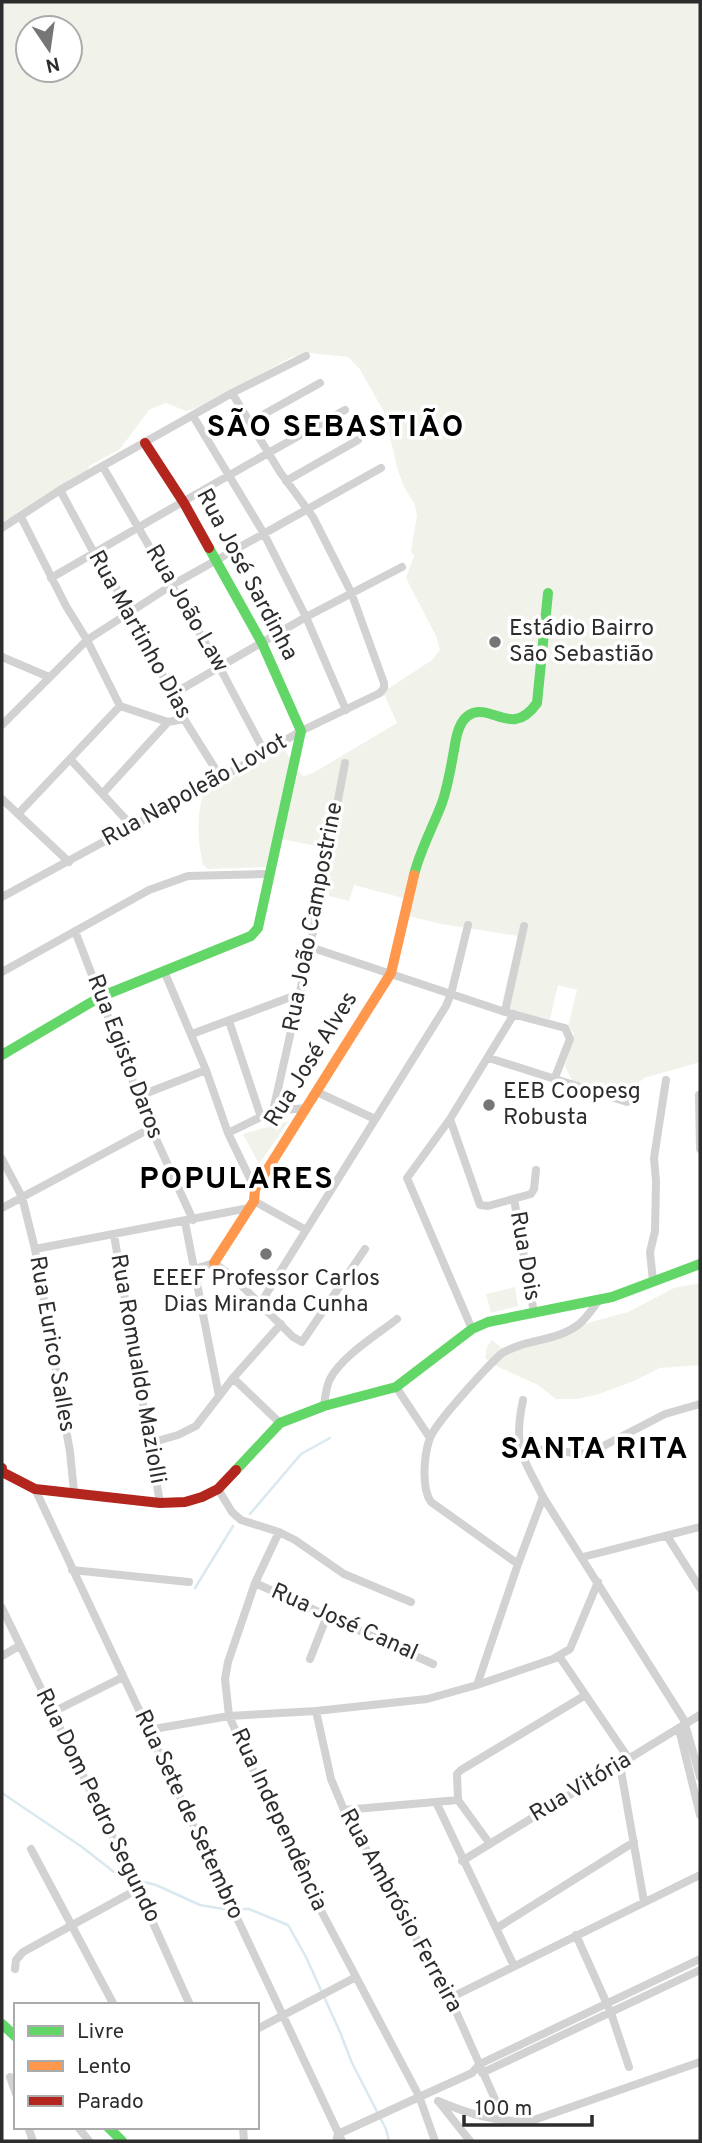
<svg xmlns="http://www.w3.org/2000/svg" width="702" height="2143" viewBox="0 0 702 2143" font-family="Overpass,sans-serif">
<style>
.green{fill:#f1f3eb;fill-rule:evenodd}
.lines{fill:none;stroke-linecap:round;stroke-linejoin:round}
.stream{stroke:#d9e9ef;stroke-width:2.5}
.street{stroke:#d2d2d2;stroke-width:8}
.fast{stroke:#63d668;stroke-width:10}
.slow{stroke:#ff974d;stroke-width:10}
.jam{stroke:#b3261e;stroke-width:10}
.poi-dot{fill:#767676;stroke:#fff;stroke-width:2.5}
.labels{text-anchor:middle;dominant-baseline:central;stroke-width:7;stroke-linejoin:round;paint-order:stroke}
.street-label{font-size:23px;fill:#2d2d2d;stroke:#fff}
.poi-label{font-size:23px;fill:#2d2d2d;stroke:#fff;text-anchor:start}
.district-label{font-size:30px;font-weight:bold;letter-spacing:2px;fill:#000;stroke:#fff}
</style>
<rect width="100%" height="100%" fill="#fff"/>
<path class="green" d="M2,2H700V1062L644,1078L635,1086L620,1092L604,1091L573,1083L565,1066L574,1034L568,1026L577,990L558,985L550,1019L504,1009L502,1003L518,936L441,924L400,914L403,898L354,885L349,901L329,896L326,855L321,847L282,839L270,867L208,869L203,865C198,844 196,816 203,795L284,747L295,768L303,776L313,773L397,723L383,692L432,660L440,650L436,636L406,578L414,556L411,551L417,515L414,503L404,487L398,471L384,412L359,368L348,357L309,353L292,357L200,407L186,411L166,403L149,410L120,449L89,466L86,479L2,532ZM28,28H70V70H28Z
M289,1121L259,1164L243,1134Z
M700,1283V1365L660,1368L634,1381L599,1394L577,1399H556L538,1385L496,1366L485,1358L487,1347L492,1340L504,1350L521,1341L628,1312L674,1288Z
M515,1287L518,1306L491,1313L486,1294Z"/>
<g class="lines">
<path class="stream" d="M250,1514L301,1454L330,1438
M195,1588L233,1526
M2,1793L82,1847L114,1872L129,1878
M136,1880L156,1885L200,1905L224,1909H249L288,1925L306,1957L340,2032L352,2063L386,2129L389,2141"/>
<path class="street" d="M193,416L263,532L306,617L346,710
M250,422L320,383
M103,467L220,668L265,753
M286,481L358,440
M60,490L94,553L132,613L184,719L221,778
M21,517L66,606L87,640L120,706L168,722L184,719
M2,528L60,490L232,393L306,356
M51,578C149,521 246,465 345,410
M2,657L49,677
M173,694L306,617L402,567
M2,725L87,640L172,585L381,468
M71,760L132,826
M103,793L168,722
M2,799L69,862
M18,814L120,706
M2,897L221,778L301,731L380,693L384,688V683L351,592L313,517L280,472L232,393
M75,931L151,1128L193,1220
M310,947L505,1012L565,1028L570,1039L554,1080
M164,971L206,1070L228,1133L255,1189
M2,972L149,890L188,876L269,874
M505,1012L524,926
M229,1021L261,1117
M192,1034L299,994
M489,1058L627,1102
M317,1092L375,1119
M699,1095L700,1149
M139,1096L206,1070
M273,1111L310,947L345,763
M450,1119L480,1205L488,1206L531,1194L534,1189L536,1170
M228,1133L273,1111L307,1108
M2,1159L22,1197L35,1249L70,1452L74,1492
M514,1199L534,1313
M254,1201L306,1230
M2,1208L151,1128
M185,1222L219,1396
M114,1235L160,1503
M35,1249L249,1208
M194,1269L214,1263L232,1276L293,1337L302,1342L365,1249
M653,1281L650,1252L655,1231L656,1181L654,1158L666,1080
M260,1304L446,1006L451,994L468,925
M472,1329L407,1178L450,1119L514,1014
M233,1378L280,1423
M396,1387L430,1438
M523,1400C513,1448 522,1455 543,1497L684,1720L700,1777
M324,1406C325,1397 326,1387 330,1379C342,1356 377,1335 397,1319
M150,1443L178,1435L196,1426L233,1378L281,1324
M520,1448L588,1454L665,1414L700,1404
M35,1489L342,2141
M218,1489L232,1512L241,1520L279,1532L295,1540L344,1574L411,1602
M279,1532L255,1583L228,1662L225,1679L229,1716L289,1850L419,2096L435,2141
M667,1536L700,1588
M583,1557L700,1527
M518,1564L431,1502C421,1488 424,1454 430,1438C436,1422 486,1368 501,1354C524,1339 555,1342 578,1325C586,1319 593,1308 599,1300
M72,1570L189,1582
M255,1583L433,1664
M2,1608L135,1883L190,2005
M2,1656L19,1646
M559,1656L629,1759
M310,1659L327,1616
M477,1685L518,1564L543,1497
M316,1711L331,1779L344,1810L450,1998L498,2106
M53,1712L123,1677
M679,1729L700,1815
M148,1730L229,1716L316,1711L427,1699L477,1685L553,1659L570,1649L598,1582
M620,1765L644,1902
M458,1800L490,1844
M437,1804L514,1966
M344,1810L458,1800L457,1774L461,1770L584,1696
M31,1849L114,2005
M462,1861L700,1715
M497,1928L634,1842
M576,1935L611,2013L629,2067
M15,1969L16,1960L23,1952L138,1889
M450,1998L700,1875
M257,2029L356,1977
M482,2073L700,1970
M10,2077L16,2094
M438,2101C469,2114 498,2123 531,2121L700,2062
M439,2102L470,2141
M28,2127L33,2141
M78,2127L89,2141
M243,2127L244,2141
M337,2138L338,2134L472,2073L480,2064L700,1959"/>
<path class="fast" d="M414,875C420,850 433,827 442,803C449,783 452,760 456,739C458,729 462,717 473,713C494,706 513,737 537,703L548,593
M2,1055L100,997L251,936L258,928L301,731L262,643L209,548
M236,1470L280,1423L324,1406L396,1387L472,1329L488,1322L612,1297L700,1264
M2,2024L16,2037
M108,2127L122,2141"/>
<path class="slow" d="M214,1263L254,1201L255,1189L391,973L414,875"/>
<path class="jam" d="M145,443L184,503L209,548
M2,1468V1472L35,1489L160,1503L185,1502L202,1497L218,1489L236,1470"/>
</g>
<g class="poi-dot">
<circle cx="495" cy="642" r="7"/>
<circle cx="489" cy="1105" r="7"/>
<circle cx="266" cy="1254" r="7"/>
</g>
<g class="labels">
<g class="street-label">
<text transform="translate(246 575) rotate(62)">Rua José Sardinha</text>
<text transform="translate(186 609) rotate(60)">Rua João Law</text>
<text transform="translate(139 635) rotate(61)">Rua Martinho Dias</text>
<text transform="translate(195 791) rotate(-29)">Rua Napoleão Lovot</text>
<text transform="translate(314 917) rotate(-79)">Rua João Campostrine</text>
<text transform="translate(124 1057) rotate(69)">Rua Egisto Daros</text>
<text transform="translate(312 1060) rotate(-58)">Rua José Alves</text>
<text transform="translate(524 1256) rotate(80)">Rua Dois</text>
<text transform="translate(51 1344) rotate(80)">Rua Eurico Salles</text>
<text transform="translate(137 1369) rotate(80)">Rua Romualdo Maziolli</text>
<text transform="translate(344 1623) rotate(24)">Rua José Canal</text>
<text transform="translate(581 1788) rotate(-31)">Rua Vitória</text>
<text transform="translate(97 1806) rotate(64)">Rua Dom Pedro Segundo</text>
<text transform="translate(188 1815) rotate(65)">Rua Sete de Setembro</text>
<text transform="translate(278 1820) rotate(65)">Rua Independência</text>
<text transform="translate(400 1911) rotate(61)">Rua Ambrósio Ferreira</text>
</g>
<g class="poi-label">
<text x="509" y="629">Estádio Bairro<tspan x="509" dy="26">São Sebastião</tspan></text>
<text x="503" y="1092">EEB Coopesg<tspan x="503" dy="26">Robusta</tspan></text>
<text x="266" y="1279" text-anchor="middle">EEEF Professor Carlos<tspan x="266" dy="26">Dias Miranda Cunha</tspan></text>
</g>
<g class="district-label">
<text x="336" y="428">SÃO SEBASTIÃO</text>
<text x="237" y="1180">POPULARES</text>
<text x="595" y="1450">SANTA RITA</text>
</g>
</g>
<rect width="702" height="2143" fill="none" stroke="#2d2d2d" stroke-width="7"/>
<rect x="14" y="2003" width="245" height="126" fill="#ffffff" stroke="#ababab" stroke-width="2"/>
<rect x="28" y="2026" width="35" height="10" fill="#63d668" stroke="#ababab" stroke-width="2"/>
<text x="77" y="2038" font-size="21" fill="#2d2d2d">Livre</text>
<rect x="28" y="2061" width="35" height="10" fill="#ff974d" stroke="#ababab" stroke-width="2"/>
<text x="77" y="2073" font-size="21" fill="#2d2d2d">Lento</text>
<rect x="28" y="2096" width="35" height="10" fill="#b3261e" stroke="#ababab" stroke-width="2"/>
<text x="77" y="2108" font-size="21" fill="#2d2d2d">Parado</text>
<g transform="translate(49 49) rotate(167)"><circle r="33" fill="#ffffff" stroke="#ababab" stroke-width="2"/>
<path d="M0-5L12 26L0 18L-12 26Z" fill="#767676"/>
<text y="-10" font-size="19" font-weight="bold" text-anchor="middle" fill="#2d2d2d">N</text>
</g>
<path d="M464 2115v10h128v-10" fill="none" stroke="#2d2d2d" stroke-width="3.5"/>
<text x="475" y="2115" font-size="21" fill="#2d2d2d" stroke="#ffffff" stroke-width="5" paint-order="stroke">100 m</text>
</svg>
